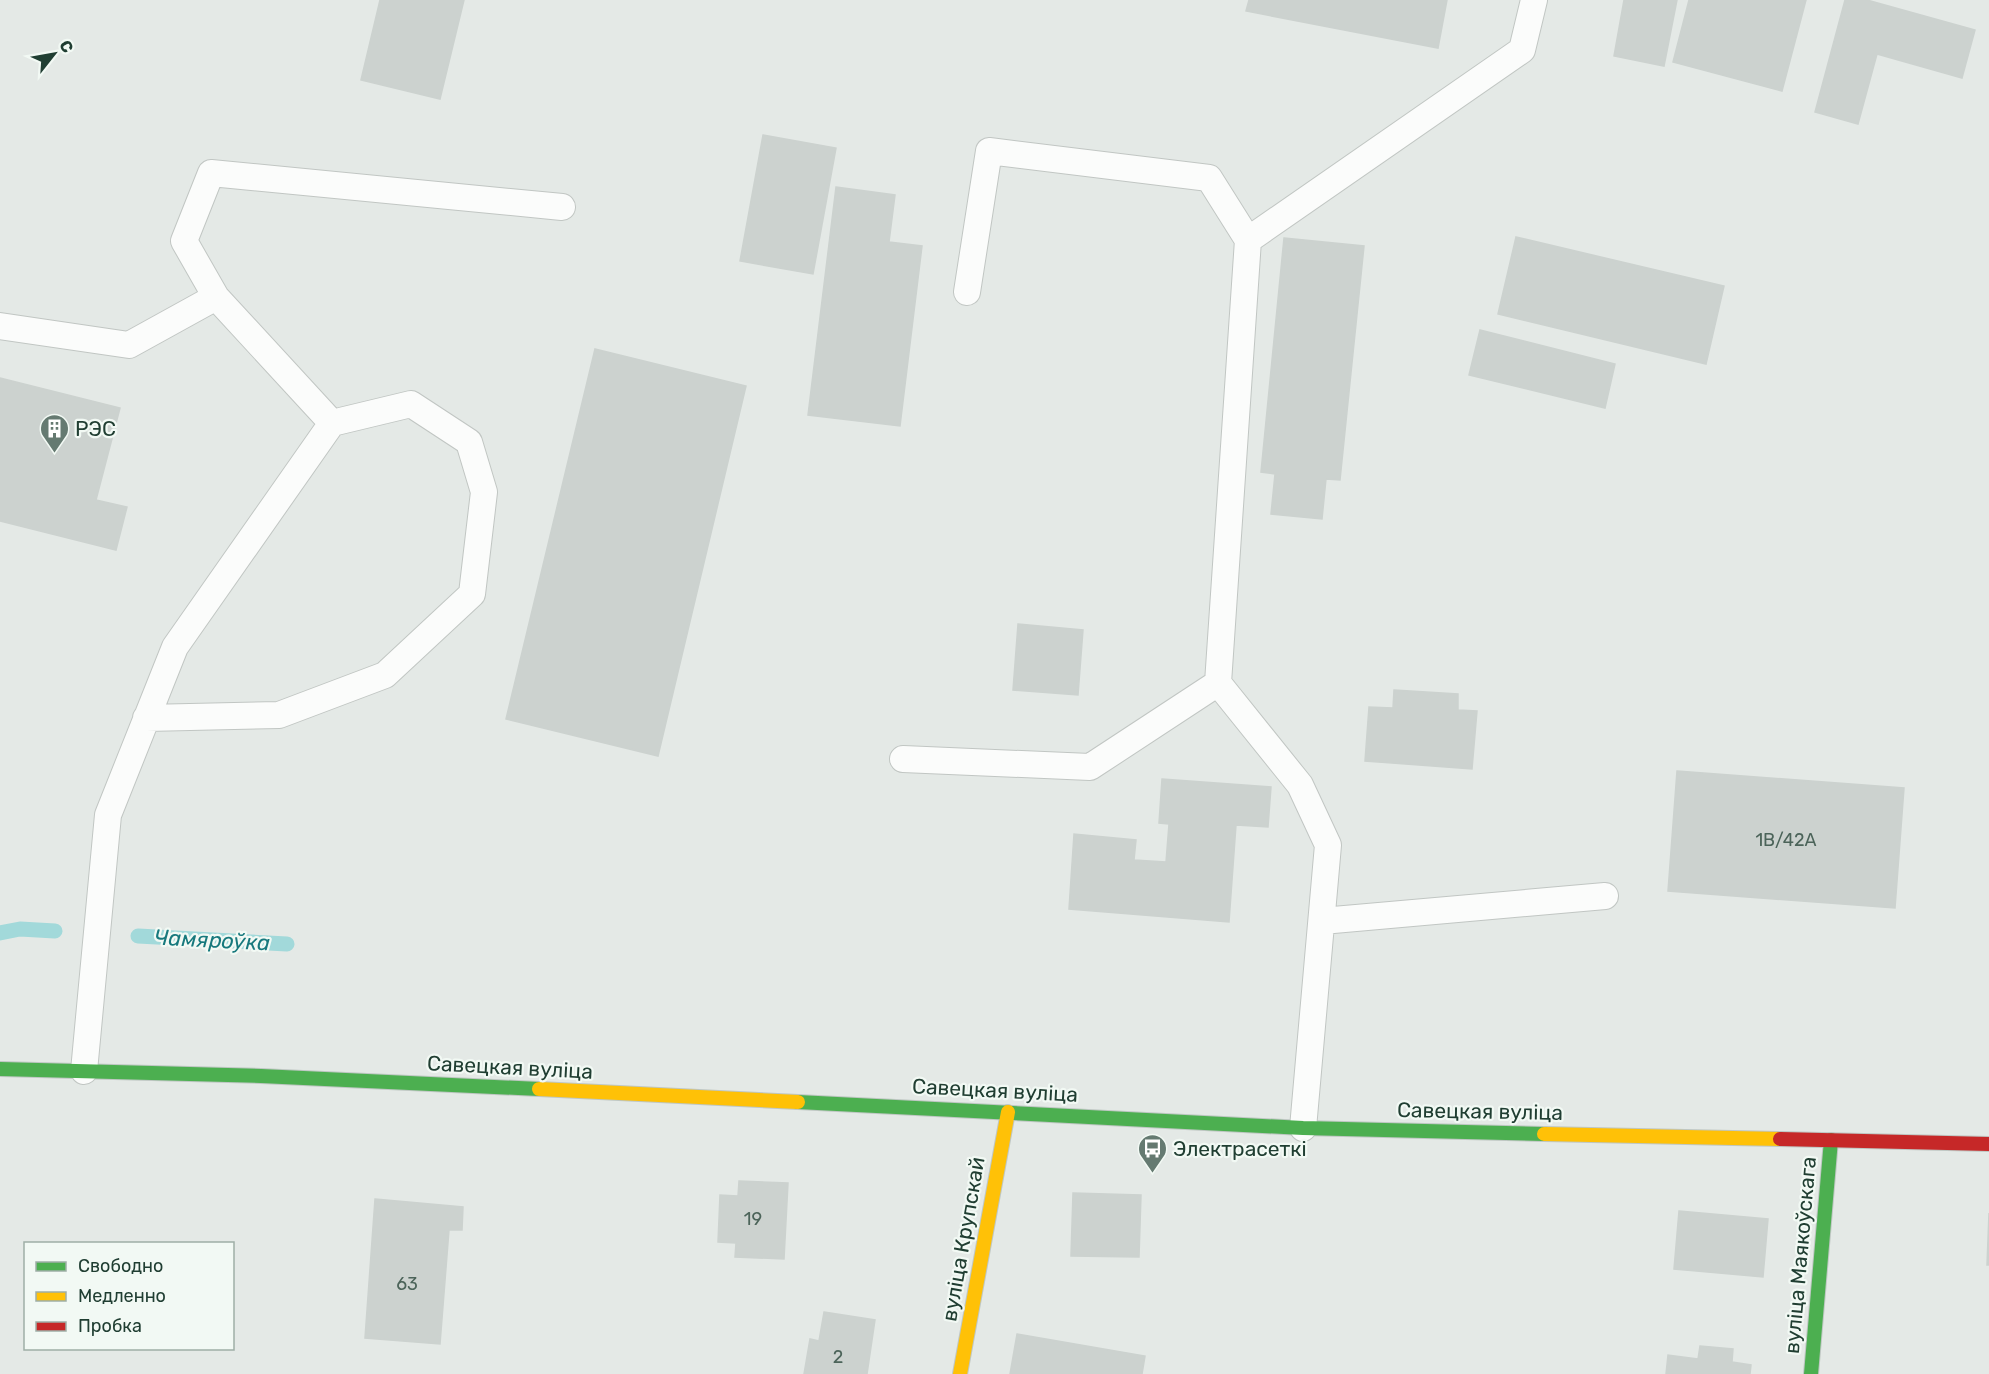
<svg xmlns="http://www.w3.org/2000/svg" width="1989" height="1374" viewBox="0 0 1989 1374" font-family="Rubik,sans-serif">
<style>
.lines{fill:none;stroke-linecap:round;stroke-linejoin:round}
.stream{stroke:#a2d9da;stroke-width:15}
.building{fill:#ccd2cf;stroke:#ccd2cf;stroke-width:1.5}
.lane-casing{stroke:#c1c6c3;stroke-width:28}
.fast-casing{stroke:#bfc7c3;stroke-width:16}
.slow-casing{stroke:#bfc7c3;stroke-width:16}
.jam-casing{stroke:#bfc7c3;stroke-width:16}
.lane{stroke:#fbfcfb;stroke-width:26}
.fast{stroke:#4caf50;stroke-width:14}
.slow{stroke:#ffc107;stroke-width:14}
.jam{stroke:#c62828;stroke-width:14}
.labels{text-anchor:middle;dominant-baseline:central;stroke-width:4.5;stroke-linejoin:round;paint-order:stroke}
.number-label{font-size:18px;fill:#4c645a}
.poi-label{font-size:21px;fill:#203e32;stroke:#f2f9f4;text-anchor:start}
.street-label{font-size:21px;fill:#203e32;stroke:#f2f9f4}
.water-label{font-size:22px;font-style:italic;fill:#17797d;stroke:#f2f9f4}
</style>
<rect width="100%" height="100%" fill="#e4e9e6"/>
<g class="lines">
<path class="stream" d="M0,933L20,929L55,931
M138,936L287,944"/>
</g>
<path class="building" d="M380,0H464L440,99L361,80Z
M1249,0H1447L1438,48L1246,11Z
M1624,0H1677L1664,66L1614,56Z
M1689,0H1806L1782,91L1673,62Z
M1845,0H1867L1975,30L1962,78L1877,54L1858,124L1815,112Z
M763,135L836,148L813,274L740,261Z
M836,187L895,195L889,242L922,246L900,426L808,415Z
M1516,237L1724,286L1706,364L1498,314Z
M1284,238L1364,246L1340,480L1326,479L1322,519L1271,514L1275,474L1261,472Z
M1480,330L1615,364L1605,408L1469,375Z
M595,349L746,386L658,756L506,719Z
M0,378L120,408L96,500L127,507L116,550L0,521Z
M1018,624L1083,630L1078,695L1013,690Z
M1394,690L1458,694V710L1477,711L1472,769L1365,761L1369,707L1393,708Z
M1677,771L1904,788L1895,908L1668,891Z
M1162,779L1271,787L1268,827L1236,825L1229,922L1069,909L1074,834L1136,840L1134,860L1166,862L1169,824L1159,823Z
M739,1181L788,1183L784,1259L735,1257L736,1243L718,1242L720,1195L738,1196Z
M1073,1193L1141,1195L1139,1257L1071,1256Z
M375,1199L463,1207L462,1230H449L440,1344L365,1338Z
M1679,1211L1768,1219L1763,1277L1674,1269Z
M1989,1213V1265H1987Z
M824,1312L875,1320L867,1374H804L810,1339L819,1341Z
M1017,1334L1145,1356L1142,1374H1010Z
M1700,1346L1733,1349L1732,1362L1751,1365L1750,1374H1666L1668,1355L1698,1359Z"/>
<g class="lines">
<defs>
<path id="lane" d="M967,292L989,151L1209,178L1248,240
M0,326L129,345L216,297
M332,423L216,297L184,241L211,173L562,207
M903,759L1090,767L1218,683
M1322,921L1605,896
M84,1071L108,815L175,647L332,423L411,404L469,442L484,492L472,594L385,675L279,715L146,718
M1303,1128L1328,845L1300,785L1218,683L1248,240L1522,50L1534,0"/>
<path id="fast" d="M0,1069L261,1076L539,1089
M798,1102L1303,1128L1544,1134
M1811,1374L1831,1140"/>
<path id="slow" d="M539,1089L798,1102
M1544,1134L1780,1139
M960,1374L1008,1112"/>
<path id="jam" d="M1780,1139L1989,1144"/>
</defs>
<use href="#lane" class="lane-casing"/>
<use href="#fast" class="fast-casing"/>
<use href="#slow" class="slow-casing"/>
<use href="#jam" class="jam-casing"/>
<use href="#lane" class="lane"/>
<use href="#fast" class="fast"/>
<use href="#slow" class="slow"/>
<use href="#jam" class="jam"/>
</g>
<defs>
<symbol id="building-pin" viewBox="-11 -11 22 30"><path d="M0 17L-7.5 6A9.5 9.5 0 1 1 7.5 6Z" fill="#657a71" stroke="#f2f9f4"/><path d="M-4-6H4V6H1V3H-1V6H-4ZM-2.5-4.3h1.7v1.8h-1.7ZM.8-4.3h1.7v1.8H.8ZM-2.5-1h1.7V.8h-1.7ZM.8-1h1.7V.8H.8Z" fill="#fff"/></symbol>
<symbol id="bus-pin" viewBox="-11 -11 22 30"><path d="M0 17L-7.5 6A9.5 9.5 0 1 1 7.5 6Z" fill="#657a71" stroke="#f2f9f4"/><path d="M-5-6H5V4H4V6H2V4H-2V6H-4V4H-5ZM-3.5-4V0h7V-4ZM-3.5 1.2v1.5H-2V1.2ZM2 1.2v1.5H3.5V1.2Z" fill="#fff"/></symbol>
</defs>
<g fill-rule="evenodd">
<use href="#building-pin" x="38" y="412" width="33" height="45"/>
<use href="#bus-pin" x="1136" y="1132" width="33" height="45"/>
</g>
<g class="labels">
<g class="number-label">
<text x="1786" y="840">1В/42А</text>
<text x="753" y="1219">19</text>
<text x="407" y="1284">63</text>
<text x="838" y="1357">2</text>
</g>
<g class="poi-label">
<text x="75" y="428">РЭС</text>
<text x="1173" y="1148">Электрасеткі</text>
</g>
<g class="street-label">
<text transform="translate(510 1067) rotate(3)">Савецкая вуліца</text>
<text transform="translate(995 1090) rotate(3)">Савецкая вуліца</text>
<text transform="translate(1480 1111) rotate(1)">Савецкая вуліца</text>
<text transform="translate(963 1239) rotate(-80)">вуліца Крупскай</text>
<text transform="translate(1800 1255) rotate(-85)">вуліца Маякоўскага</text>
</g>
<g class="water-label">
<text transform="translate(212 940) rotate(3)">Чамяроўка</text>
</g>
</g>
<rect x="24" y="1242" width="210" height="108" fill="#f2f9f4" stroke="#9eaea6" stroke-width="1.5"/>
<rect x="36" y="1262" width="30" height="9" fill="#4caf50" stroke="#9eaea6" stroke-width="1.5"/>
<text x="78" y="1272" font-size="18" fill="#203e32">Свободно</text>
<rect x="36" y="1292" width="30" height="9" fill="#ffc107" stroke="#9eaea6" stroke-width="1.5"/>
<text x="78" y="1302" font-size="18" fill="#203e32">Медленно</text>
<rect x="36" y="1322" width="30" height="9" fill="#c62828" stroke="#9eaea6" stroke-width="1.5"/>
<text x="78" y="1332" font-size="18" fill="#203e32">Пробка</text>
<g transform="translate(54 54) rotate(59)" stroke="#f2f9f4" stroke-width="4.5" paint-order="stroke">
<path d="M0-4.5L10 22L0 15L-10 22Z" fill="#203e32"/>
<text y="-9" font-size="16" font-weight="bold" text-anchor="middle" fill="#203e32">С</text>
</g>
</svg>
